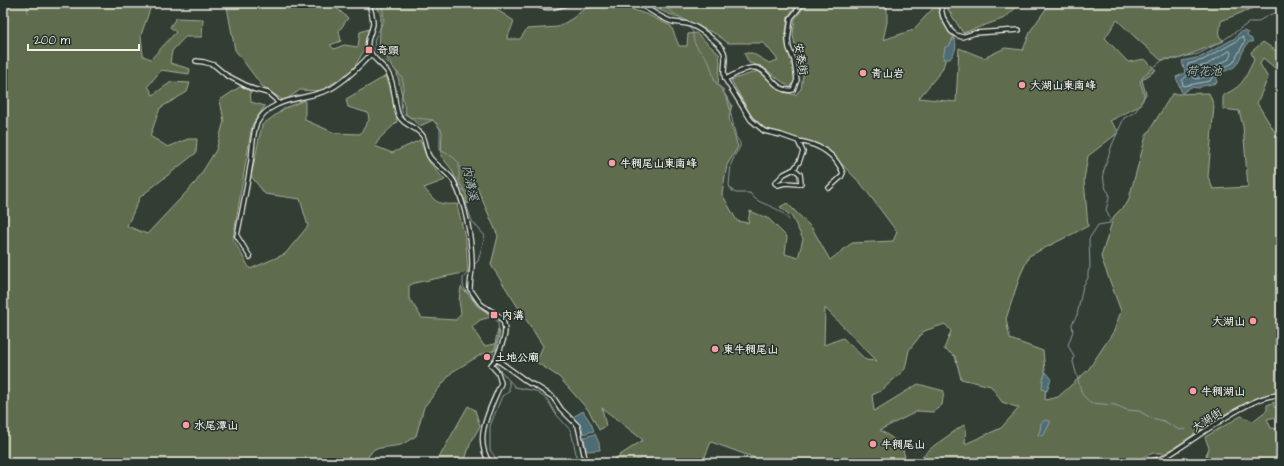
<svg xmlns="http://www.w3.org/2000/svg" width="1284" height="466" viewBox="0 0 1284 466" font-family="'Architects Daughter','LXGW WenKai TC',sans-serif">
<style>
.green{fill:#5e6c4e;stroke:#a9ae9b;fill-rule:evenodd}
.water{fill:#4e6c74;stroke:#90a1a2}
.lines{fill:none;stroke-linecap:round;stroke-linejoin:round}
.shore{stroke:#b2bcba;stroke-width:1}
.stream{stroke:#90a1a2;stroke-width:1}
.minor-casing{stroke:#f4f1e8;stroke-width:6}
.minor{stroke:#26332d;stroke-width:3.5}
.poi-dot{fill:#ff9aa2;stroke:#26332d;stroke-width:1.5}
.labels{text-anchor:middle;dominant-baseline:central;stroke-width:3;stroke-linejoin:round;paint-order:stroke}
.poi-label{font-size:11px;font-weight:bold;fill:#f4f1e8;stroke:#26332d;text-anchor:start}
.street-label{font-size:11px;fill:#f4f1e8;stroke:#26332d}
.water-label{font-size:12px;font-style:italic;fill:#b2bcba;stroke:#26332d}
</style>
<rect width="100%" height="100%" fill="#323d34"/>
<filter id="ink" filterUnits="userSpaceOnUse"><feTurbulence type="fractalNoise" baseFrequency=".025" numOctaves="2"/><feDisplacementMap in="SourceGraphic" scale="8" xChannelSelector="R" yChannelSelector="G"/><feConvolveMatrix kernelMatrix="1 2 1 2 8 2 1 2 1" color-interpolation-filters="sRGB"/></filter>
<g filter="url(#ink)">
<path class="green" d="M3,3H152L141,35L143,56L151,59L176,32L170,27L176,18L203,19L202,37H185L172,51L170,63L190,69L189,74L161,70L148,86L153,95L171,82L190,83L187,92L160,108L150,136L168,147L188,139H197L196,153L140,197L127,226L147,234L196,182L216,150L224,121L220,100L241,86L250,91L251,102L265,106L252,125L233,239L250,269L285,254L308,226L300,199L265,194L251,176L262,125L285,108L305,100V120L335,133L360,134L369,120L368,113L348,107L346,99L386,76L394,101L397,122L380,138L375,146L392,153L420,140L429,162L445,180L424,188C437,203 437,205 457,204L466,242L468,272L414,283L409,286V298L422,318L456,320L461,313L459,300L461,287L491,317L480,320L472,327L484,346L495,344L498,329L500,332L496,350L482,354L452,372L424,407L416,436L401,445L374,449L363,463H3Z
M222,3H334L333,5L348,18L339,31L341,41L330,45L334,49L344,45L358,47L360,32L369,29L366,47L352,71L321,91L300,90L284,101L262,86L235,50L227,7Z
M376,3H491L493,7L514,21L507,39H520L527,29L558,27L573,18L584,9L614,3L648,15L671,26L679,46H687L688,34L696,33L719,54L720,63L718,84L732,105L729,118L738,147L727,165L722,194L737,221L748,223L750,211L769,219L787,237L785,254L798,258L803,239L792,217L780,207L787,203L812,228L830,260L852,243L893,241L897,232L862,185L828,150L764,128L751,115L731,80L758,71C770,82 780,92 795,95L801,89L804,67L797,55L793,35L795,19L807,3H887V22L883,40L913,30L936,5L954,35L942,70L919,98L956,102L959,48L984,58L1005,48L1023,50L1031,30L1050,3H1265L1221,21L1219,36L1224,41L1178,59L1161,60L1136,38L1117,20L1105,38L1128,62L1145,59L1156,70L1142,80L1146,94L1139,106L1110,121L1119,132L1088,156L1084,180L1088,226L1029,256L1020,276L1006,319L1010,339L1043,351L1046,380L1045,400L1058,397L1088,370L1114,331L1121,311L1101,257L1114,216L1128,202L1146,136L1172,94L1209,93L1214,106L1208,177L1213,189L1248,187L1243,126L1239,111L1223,109V95C1244,86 1244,79 1254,60L1251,52L1263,42L1281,54V73L1263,58L1260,64L1268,78L1257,103L1281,142V394L1262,396L1223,415L1166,453H1153L1129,463H914L935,445L965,424L966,430L965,444L1001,428L1019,408L1002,402L991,386L961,379L955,356L944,349L951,331L945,324L924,331L909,350L905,369L881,391L872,395L874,411L918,384L944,391L942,405L933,412L918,411L880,430L901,444L907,463H757L758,459L711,442L704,459L714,463H658L655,460L642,458L632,463H608L643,440L602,408L606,426L599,430L589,411L559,377L536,362L543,346L491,265L498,236L472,176L471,202L466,204L452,170L441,156L442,131L433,120L420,126L406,114L397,73L379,47L381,17ZM825,308L877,361L866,360L843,338L824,345Z
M643,3H798L788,17L785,40L790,58L797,68V77L792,89L761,66L749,63L744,53H752L769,63L778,60L764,43H728L716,34Z
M945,3H1021L1005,18L963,33L947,8Z
M1274,402V407L1281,409V416L1267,419L1271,428L1281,429V463H1210L1206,455L1209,448L1205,437L1241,416L1253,421L1267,410V405Z
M468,406L475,410L480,426L471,442L464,463H436Z"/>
<path class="water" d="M1244,31L1248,33L1247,35L1249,38H1251L1253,42H1249C1243,48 1239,64 1234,67C1228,71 1220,71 1216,79L1217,83L1202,86L1199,88L1191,87L1182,93L1176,77L1185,73L1182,61L1201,57L1235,38L1240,32Z
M954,38C958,46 955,52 950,59H943L945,47L949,46Z
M1046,372L1051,378L1047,391L1042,389L1043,379Z
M583,411L591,423L594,431L583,434L582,427L573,417Z
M1045,420L1050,421V423L1044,435L1041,436L1038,435L1040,430L1041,423Z
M595,434L599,443L600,450L586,451L584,437Z"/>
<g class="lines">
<path class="shore" d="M1241,37H1243L1245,41L1233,63L1215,72L1210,81L1183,86L1182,80C1192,73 1186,73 1188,64L1203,60L1237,41Z
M1230,51L1231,54L1229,59L1212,68L1207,76L1196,79L1194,78V68L1206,65Z"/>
<path class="stream" d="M27,3L28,14
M382,3L384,20L375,38L374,49L402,77L404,86L401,98L402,112L409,117L433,120L440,128V150L453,157L459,163V181L466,194L467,207L472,221L485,236L478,261L474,265
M660,3L673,13L685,20L686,22
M687,25L693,32C692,50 705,51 710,65C714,74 712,84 723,89L725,96L728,101L736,137L740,143V147L735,155L731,164L729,185L730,188L732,189V191L736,193H750C759,207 777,203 789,220
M470,270L463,278V286L477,306L493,316L498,322L499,337L492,355L493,357
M496,363L499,369L515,387L535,391L547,399L555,413L571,431L577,458V463
M1186,429L1179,430L1164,421L1151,418L1139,411L1127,410L1115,405L1090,403L1082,394L1073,362L1074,357L1068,345L1073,331L1072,324L1077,315L1083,286L1088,278V272L1090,267L1089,239L1098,225L1110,223V219L1106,210L1109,198V193L1106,189L1104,182L1103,173L1112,145L1124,118L1135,112L1143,100L1144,95L1140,82L1144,75L1164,59H1178L1187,56L1198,54L1219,43L1250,22H1257L1269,15L1281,11
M498,463V461L490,450V426L502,396L509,392V381"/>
<defs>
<path id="minor" d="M368,3C371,10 373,16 373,24C372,31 366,40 368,47C370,58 383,64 388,73C395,84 394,102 398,114C403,126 416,126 423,136C426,142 426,150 429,156C435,166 448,171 454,182C466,205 472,240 472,265C472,273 470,281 470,289C474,294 477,300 481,304C487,309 495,312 500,317C511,329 501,346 496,359L529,383L536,386L553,397L561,409L578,426L586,463
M534,3C547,11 555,7 569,3
M638,3C649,9 660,18 673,22C678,23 683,23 688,24C697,26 721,44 724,52C727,61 722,70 725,79L751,120L764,131L781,135L798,141L803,152L799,162L794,169L784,174L775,183L778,185L785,183L799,184L801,183L800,174L794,169
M940,3L943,17L951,31L956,35L962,37L975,33L1019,30
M196,61L204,62L214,65L226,75L253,89L268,93L275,99L279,104
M725,79C733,76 742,69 751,68C768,64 773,94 793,90L797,80L794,60L789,48L788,40L791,18L803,3
M798,141C818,144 835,153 843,173L841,177L829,188
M250,257L237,236C242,211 247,187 251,161C252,152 253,130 257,123C271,95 309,101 332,88C347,79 359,67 371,54
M490,463C472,438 491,408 501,383L498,373L491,365L496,359
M1144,463C1151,461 1159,460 1165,457C1192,442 1252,393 1281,395"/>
</defs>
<use href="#minor" class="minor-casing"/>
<use href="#minor" class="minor"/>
</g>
</g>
<g class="poi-dot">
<rect x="365" y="46" width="8" height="8" rx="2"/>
<circle cx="863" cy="73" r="4"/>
<circle cx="1022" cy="85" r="4"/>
<circle cx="612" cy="163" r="4"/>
<rect x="490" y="311" width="8" height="8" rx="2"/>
<circle cx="1253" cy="321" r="4"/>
<circle cx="715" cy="349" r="4"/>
<circle cx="487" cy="357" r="4"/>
<circle cx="1193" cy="391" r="4"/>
<circle cx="186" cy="425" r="4"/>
<circle cx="873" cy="444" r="4"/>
</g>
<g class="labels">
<g class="poi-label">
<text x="377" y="50">奇頭</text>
<text x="871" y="73">青山岩</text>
<text x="1030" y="85">大湖山東南峰</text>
<text x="620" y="163">牛稠尾山東南峰</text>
<text x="502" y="315">內溝</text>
<text x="1245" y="321" text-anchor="end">大湖山</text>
<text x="723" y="349">東牛稠尾山</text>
<text x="495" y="357">土地公廟</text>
<text x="1201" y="391">牛稠湖山</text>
<text x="194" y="425">水尾潭山</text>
<text x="881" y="444">牛稠尾山</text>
</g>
<g class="street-label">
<text transform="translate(801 59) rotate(79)">安泰街</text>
<text transform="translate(1207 420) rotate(-33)">大湖街</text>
</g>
<g class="water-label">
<text x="1204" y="71">荷花池</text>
<text transform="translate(470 183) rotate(78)">內溝溪</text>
</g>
</g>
<rect width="1284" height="466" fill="none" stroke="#26332d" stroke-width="16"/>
<rect x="8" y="8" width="1268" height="450" fill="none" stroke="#f4f1e8" stroke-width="1.5" filter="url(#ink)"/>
<path d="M28 44v6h111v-6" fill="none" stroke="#f4f1e8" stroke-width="2"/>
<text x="34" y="44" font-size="12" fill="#f4f1e8" stroke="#26332d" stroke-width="3" paint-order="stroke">200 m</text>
</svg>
